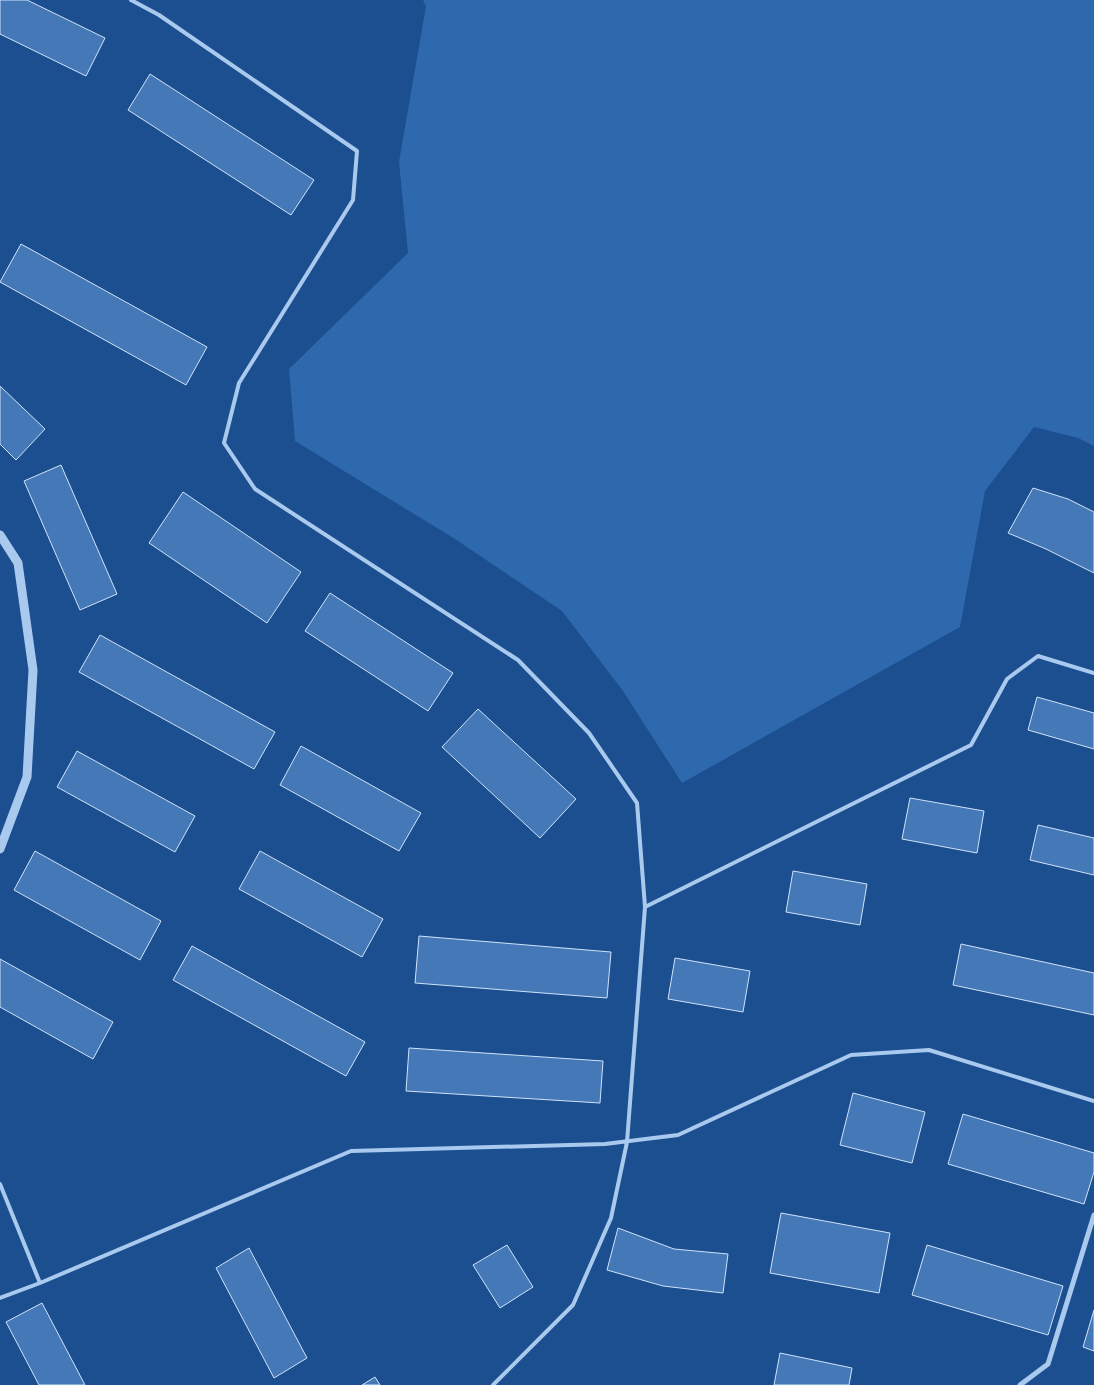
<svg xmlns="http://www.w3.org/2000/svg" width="1094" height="1385" viewBox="0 0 1094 1385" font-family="'Exo 2',sans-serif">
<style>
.green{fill:#2e69ad}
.building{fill:#4478b7;stroke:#cfe3fa}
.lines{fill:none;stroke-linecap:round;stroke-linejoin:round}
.service{stroke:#a9c9ee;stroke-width:4}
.minor{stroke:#a9c9ee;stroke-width:5}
.tertiary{stroke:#a9c9ee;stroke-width:9}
</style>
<rect width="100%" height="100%" fill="#1b4f8f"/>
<path class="green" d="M423,0H1094V446L1078,438L1034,427L985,491L960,627L682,783L623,691L562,611L455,539L295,441L289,369L408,253L399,162L426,6Z"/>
<path class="building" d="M0,0H27L105,38L86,76L0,34Z
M150,74L314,180L291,215L128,110Z
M21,244L207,347L186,385L0,282Z
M0,386L45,429L16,460L0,444Z
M61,465L117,594L80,610L24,481Z
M1033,488L1068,499L1094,512V573L1046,549L1008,533Z
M183,492L301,572L267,623L149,543Z
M330,593L453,673L428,711L305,631Z
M100,635L275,732L254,769L79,672Z
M1037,697L1094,713V749L1028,730Z
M478,709L576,799L540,838L442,747Z
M301,746L421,813L399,851L280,785Z
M77,751L195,816L175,852L57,787Z
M910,798L984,811L977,853L902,839Z
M1038,825L1094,838V875L1030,860Z
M35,851L161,921L140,960L14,890Z
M260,851L383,919L362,957L239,889Z
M793,871L867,884L860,925L786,912Z
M419,936L611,952L607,998L415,983Z
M961,944L1094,973V1015L953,985Z
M192,946L365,1042L346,1076L173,980Z
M675,958L750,971L743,1012L668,999Z
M0,959L113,1022L93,1059L0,1007Z
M409,1048L603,1061L600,1103L406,1091Z
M853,1093L925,1112L912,1163L840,1145Z
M963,1114L1094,1153V1172L1084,1204L948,1164Z
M781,1213L890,1233L879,1293L770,1273Z
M618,1228L674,1249L728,1254L723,1293L663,1286L607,1270Z
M507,1245L533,1287L500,1308L473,1265Z
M927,1245L1063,1286L1048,1335L912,1295Z
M249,1248L307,1358L274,1378L216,1268Z
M42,1303L85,1385H39L6,1322Z
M1094,1310V1351L1083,1347Z
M780,1353L852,1368L849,1385H774Z
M375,1377L380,1385H362Z"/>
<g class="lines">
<path class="service" d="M131,0L159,15L357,151L353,200L239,383L224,443L255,489L518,660L589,733L637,803L645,907L971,745L1007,679L1038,656L1094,673
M0,1184L40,1283
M0,1298L40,1283L351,1151L605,1144L678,1135L851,1055L929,1050L1094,1101
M493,1385L573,1305L611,1218L627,1142L645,907"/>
<path class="minor" d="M1020,1385L1048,1364L1094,1215"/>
<path class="tertiary" d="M0,535L18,563L33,670L27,777L0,849"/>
</g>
</svg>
